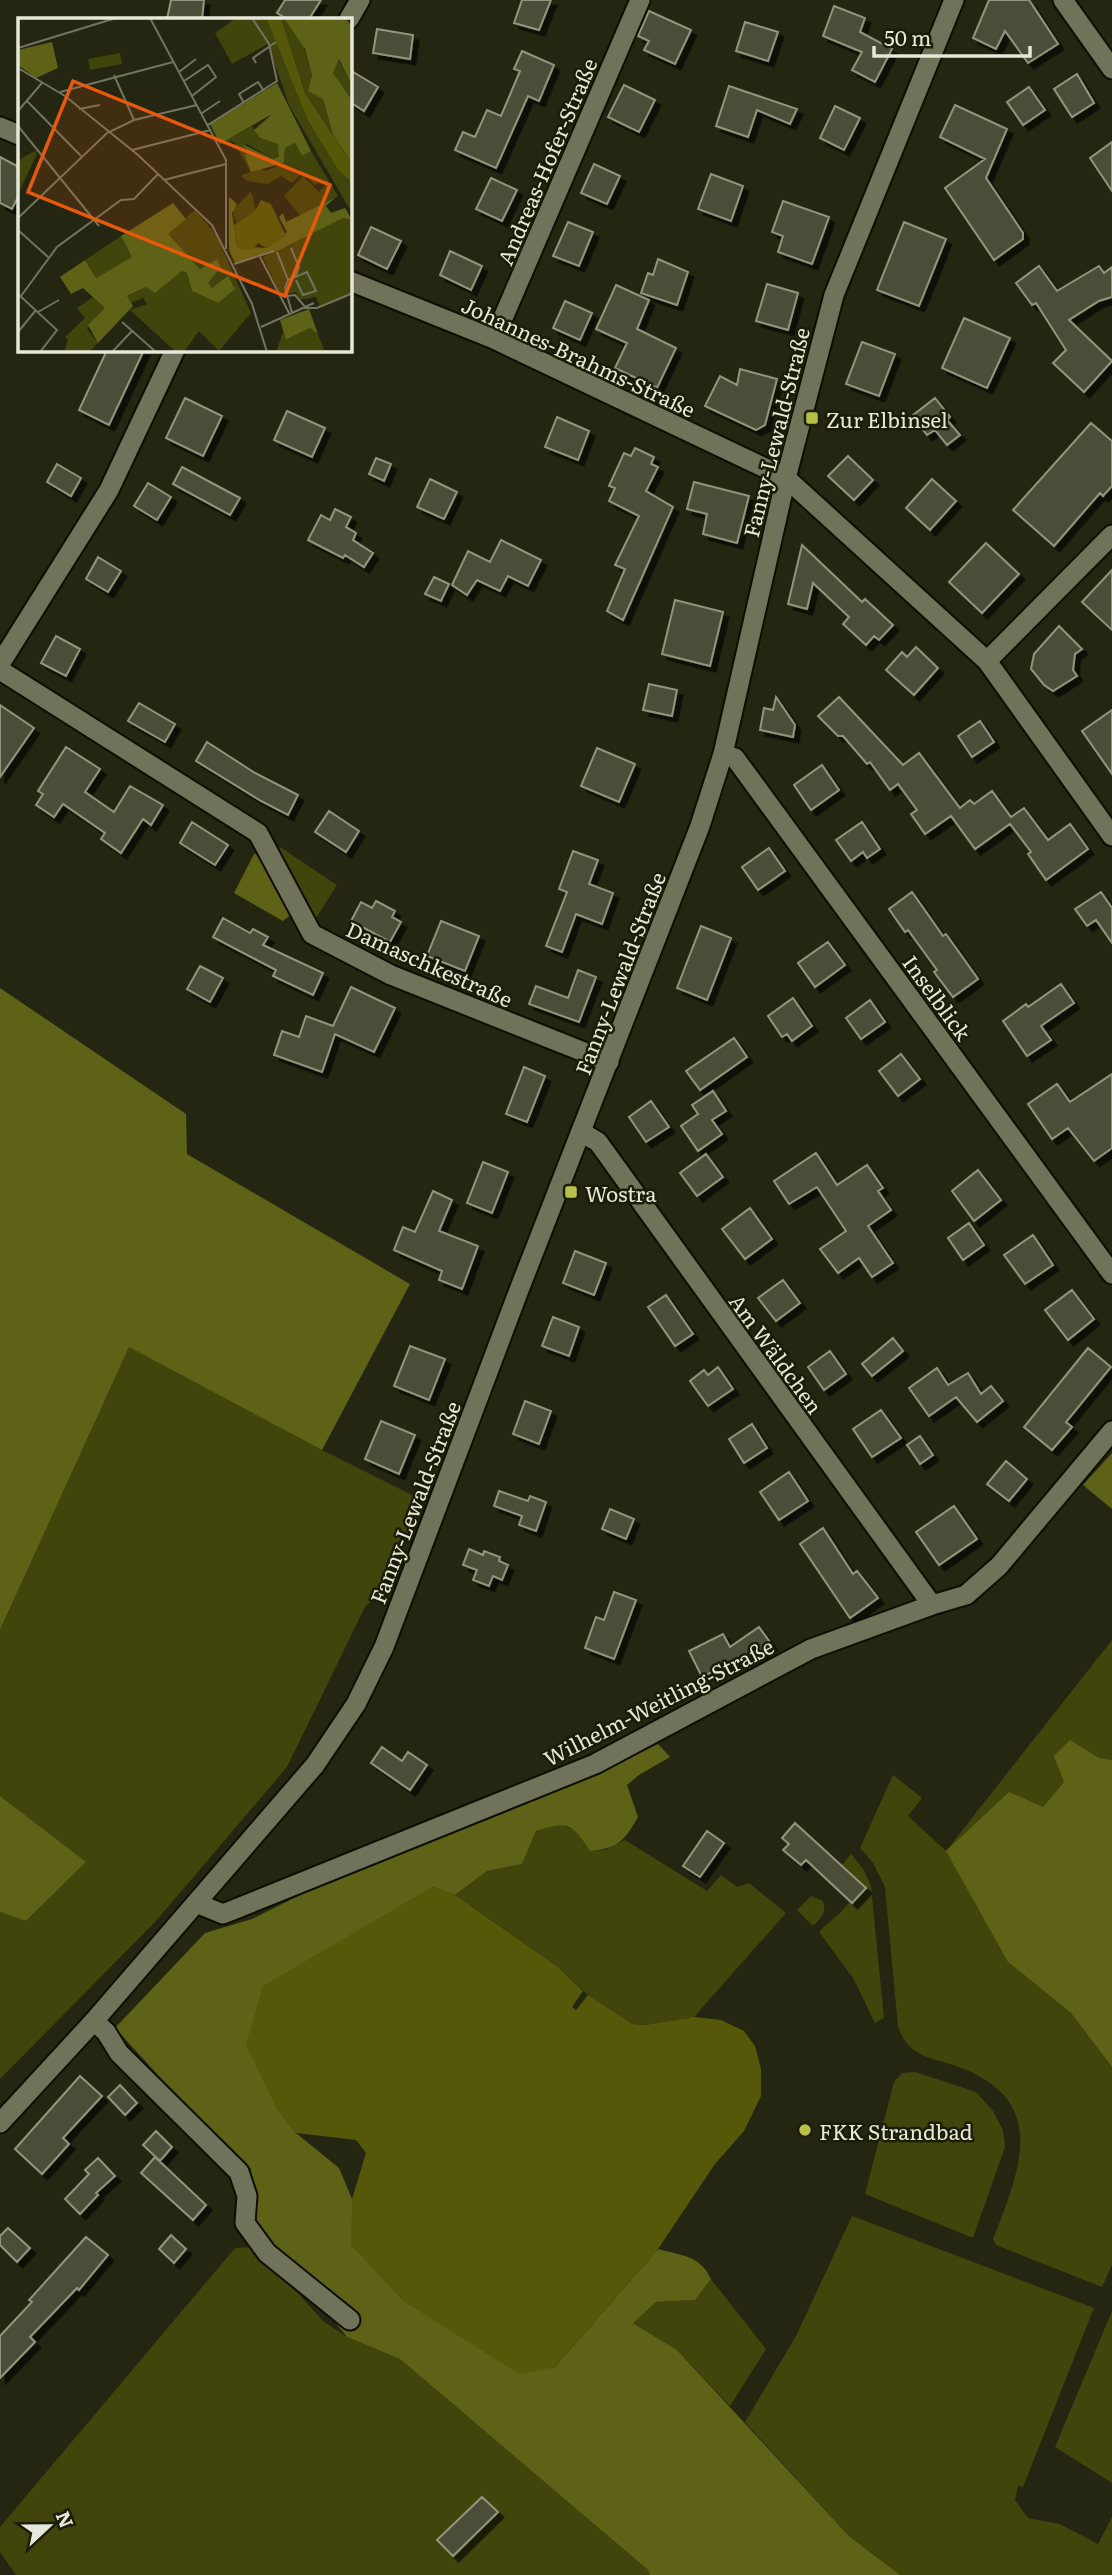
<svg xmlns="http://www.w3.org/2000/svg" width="1112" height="2575" viewBox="0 0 1112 2575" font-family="Literata,serif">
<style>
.green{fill:#41440b}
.forest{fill:#5d6217}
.water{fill:#545808}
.building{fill:#4b4e37;stroke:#92957b;stroke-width:2;filter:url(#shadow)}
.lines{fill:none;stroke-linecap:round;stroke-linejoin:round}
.minor-casing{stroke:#0e0f00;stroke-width:23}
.tertiary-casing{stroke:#0e0f00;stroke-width:23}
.minor{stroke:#70735a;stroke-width:19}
.tertiary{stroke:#70735a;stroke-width:19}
.poi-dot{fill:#b8c147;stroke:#1b1d07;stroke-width:2.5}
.labels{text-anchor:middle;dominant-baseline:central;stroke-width:5;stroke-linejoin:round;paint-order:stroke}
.street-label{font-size:21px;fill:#e6e8da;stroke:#1b1d07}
.poi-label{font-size:21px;fill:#e6e8da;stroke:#1b1d07;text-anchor:start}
.inset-road{fill:none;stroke:#727461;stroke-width:2}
.view{fill:#e8590c;fill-opacity:0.15;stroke:#e8590c;stroke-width:3.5}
.inset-edge{fill:none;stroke:#e6e8da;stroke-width:3.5}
</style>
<defs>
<filter id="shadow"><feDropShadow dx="5.5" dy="5.5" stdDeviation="0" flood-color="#0009"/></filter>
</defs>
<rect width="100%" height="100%" fill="#242611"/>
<path class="green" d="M280,847L337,885L314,921L277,852Z
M129,1346L322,1450L422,1500L384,1593L366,1605L287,1767L156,1921L0,2079V1912L26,1921L85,1863L0,1796V1630Z
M1112,1640V1760L1099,1759L1065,1781L1043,1807L1008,1962L1071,2013L1112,2067V2265L1102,2287L996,2245L993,2239C1021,2168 1050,2099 956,2066C928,2056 910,2058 898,2027L885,1887L873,1863L860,1848L893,1775L922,1798L908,1816L946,1851Z
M559,1824L577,1831L590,1851L605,1850L625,1840L707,1891L721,1875L737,1887L749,1883L786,1913L694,2017L645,2025L632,2024L621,2018L588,1995L558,1967L455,1895L487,1871L522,1864L536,1831Z
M851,1854L864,1870L871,1886L884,2018L875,2023L853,1978L819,1932C831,1919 840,1916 850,1901L853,1903L866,1888L842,1865Z
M811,1896L823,1901C827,1913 821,1918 813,1926L797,1910Z
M915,2072L976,2092L993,2111L1003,2130L1005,2147L973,2238L865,2194L894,2082L902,2073Z
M852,2216L1094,2308L1023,2487L1018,2486L1015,2500L1028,2518L1060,2524L1098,2544L1112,2517V2575H900L849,2536L745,2422L796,2336Z
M256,2247L323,2321L347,2337L400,2359L648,2570L650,2575H16L0,2552V2527L235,2248Z
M711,2279L766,2349L730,2406L677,2350L632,2322L656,2302L695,2300Z
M1112,2311V2483L1055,2447Z"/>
<path class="forest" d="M260,853L293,913L283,921L234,893L254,854Z
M0,988L186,1114L187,1154L410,1284L322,1450L129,1347L0,1630Z
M1112,1453V1509L1083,1485Z
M1070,1740L1099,1758L1112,1760V2067L1071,2013L1008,1962L946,1851L1009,1792L1043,1807L1064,1782L1054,1756Z
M658,1744L670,1757L639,1775L627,1785L638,1817C625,1840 618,1849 590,1851C572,1823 568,1821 536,1831L522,1864L487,1871L455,1895L432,1887L275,2105L296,2133L339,2168L352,2199V2246L554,2368L658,2249C682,2256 700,2255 711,2279L695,2300L656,2302L633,2323L677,2350L849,2536L900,2575H650L648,2570L400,2359L347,2337L253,2221L251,2169L198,2119L115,2028L205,1933L252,1919L332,1879L439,1834L584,1779Z
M0,1796L86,1862L26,1921L0,1912Z"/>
<path class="water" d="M432,1887L455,1895L558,1967L583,1991L572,2007L576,2010L588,1995L632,2024L645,2025L694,2017L721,2020L744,2031L755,2046L761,2069V2096L744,2131L715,2164L658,2249L554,2368L519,2374L403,2301L351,2245L352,2199L366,2153L356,2140L296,2133L275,2105L246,2045L263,1986Z"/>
<path class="building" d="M171,0H204L202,19H167Z
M285,0H321L309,19H287L277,13Z
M522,0H551L539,30L514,23Z
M989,0H1029L1058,44L1028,63L1005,31L996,49L973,38Z
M834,6L865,18L860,32L892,49L875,82L852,70L862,52L823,36Z
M649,11L691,30L675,64L644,50L649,41L638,36Z
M745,22L778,32L768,61L736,51Z
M377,29L413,35L410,59L373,53Z
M522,51L554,65L539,101L528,96L496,168L455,150L463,132L475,137L487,110L501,116L520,71L514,69Z
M350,70L378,87L364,111L350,102Z
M1077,74L1094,103L1072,117L1054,89Z
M624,85L655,100L639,132L608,117Z
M729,86L797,109L790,124L757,110L748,137L716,126Z
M1029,87L1045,110L1023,125L1007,102Z
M955,105L1007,129L986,178L1023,233V239L994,260L945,188L985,159L940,137Z
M835,106L860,118L844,150L820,138Z
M1112,142V191L1090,158Z
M0,157L19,167V195L12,209L0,203Z
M594,164L620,176L607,204L581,193Z
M711,174L743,186L731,221L698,209Z
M491,178L517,190L502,221L476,209Z
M783,201L829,217L812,264L778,252L783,236L772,232Z
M568,222L593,232L579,266L553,256Z
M904,222L946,239L919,306L877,290Z
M371,227L401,241L387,269L358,255Z
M450,251L482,266L471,290L440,275Z
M658,259L688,272L677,305L641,293L648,273L653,275Z
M1039,266L1057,291L1099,266L1104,273L1112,267V297L1099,301L1069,320L1112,361L1084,392L1053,363L1066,350L1036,303L1032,305L1016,283Z
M767,284L798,293L788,330L756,321Z
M616,285L649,300L637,329L676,348L657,388L615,368L627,343L596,329Z
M565,301L592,313L580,340L553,328Z
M964,318L1010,338L987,388L942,368Z
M862,342L895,354L879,396L846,384Z
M107,350H144L109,425L79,410Z
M740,369L777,379L765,425L756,430L705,406L720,376L737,385Z
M185,398L222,416L203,456L166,438Z
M935,398L950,417L947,420L960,435L947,445L935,430L927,435L912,416Z
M287,411L325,428L312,457L274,440Z
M557,417L589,431L578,460L545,447Z
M1091,423L1112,441V486L1103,496L1100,493L1054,546L1013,510Z
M635,448L654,457L651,464L658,467L646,491L673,507L623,620L607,611L625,569L615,565L639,516L609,501L615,488L609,486L624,453L631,456Z
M848,456L873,480L854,500L828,476Z
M376,458L391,464L384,481L369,474Z
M57,464L81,478L71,496L47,482Z
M182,467L240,498L230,515L173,484Z
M430,479L457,492L444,519L417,507Z
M932,479L956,501L930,530L906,508Z
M694,482L749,496L737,543L703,534L707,514L687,509Z
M148,483L171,497L157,520L134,506Z
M335,509L351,517L346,527L356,533L353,540L373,553L364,567L345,555L343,558L308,540L321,515L330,520Z
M501,540L541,560L528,586L508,576L500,591L477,580L467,595L452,585L468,551L490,562Z
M986,543L1019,574L982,613L949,582Z
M802,545L862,602L865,599L893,625L879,640L874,636L866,645L843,624L849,617L813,583L807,609L788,604Z
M98,557L121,571L108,592L86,579Z
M1112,570V630L1082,602Z
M434,577L449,584L441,601L425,594Z
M675,600L723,612L710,666L662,654Z
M1059,626L1082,649L1075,654L1073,670L1077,676L1053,691L1044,685L1031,669L1034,654Z
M56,636L80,649L66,676L41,663Z
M916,647L938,668L914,695L886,670L902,652L907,657Z
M649,684L677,690L672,716L643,710Z
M776,697L795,725L793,737L760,730L764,708L773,710Z
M839,697L903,765L919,753L960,808L970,800L974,804L992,791L1011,817L1024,808L1048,840L1070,824L1088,849L1046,880L1028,854L1031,852L1010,824L975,849L951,816L925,834L911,814L917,810L898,784L890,790L870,762L867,764L843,736H838L818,716Z
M139,703L175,724L165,742L128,721Z
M0,705L34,728L0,777Z
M1112,710V774L1082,731Z
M980,721L994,742L972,757L958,736Z
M207,742L255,773L298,795L288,815L261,801L196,761Z
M66,747L100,769L85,792L114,812L130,786L163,805L151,825L143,819L121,853L101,839L105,833L63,804L54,817L36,805L43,794L38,791Z
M597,748L635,764L619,802L581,786Z
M822,765L839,790L811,810L794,785Z
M329,811L359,831L346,852L315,832Z
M192,822L228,845L215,865L180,843Z
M862,822L880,849L867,858L863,852L851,861L836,840Z
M769,848L785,871L758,890L742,867Z
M573,851L598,860L589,884L613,893L602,924L576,914L562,952L546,946L567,892L559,889Z
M912,892L943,936L946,934L978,979L953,997L934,972L937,970L908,930L905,932L889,909Z
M1101,892L1112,908V943L1096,920L1087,926L1075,909Z
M376,901L395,911L392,917L401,922L390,942L351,921L361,902L372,908Z
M223,918L250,933L253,929L268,937L263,945L323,973L313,995L273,976L276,970L213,937Z
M441,921L479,936L465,971L427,956Z
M701,926L731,938L707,1000L677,988Z
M828,942L845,965L815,987L798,963Z
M200,966L223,978L210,1002L187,989Z
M578,970L596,977L579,1022L529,1004L536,986L568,998Z
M1061,984L1074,1003L1041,1026L1051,1040L1027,1056L1003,1021L1026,1004L1028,1007Z
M351,987L395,1008L374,1052L335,1034L322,1072L274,1055L282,1031L299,1037L306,1016L333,1026Z
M793,998L812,1026L792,1041L787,1034L782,1037L768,1016Z
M870,1000L885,1022L861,1039L846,1018Z
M734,1038L747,1057L700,1090L686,1071Z
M901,1054L920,1079L898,1096L879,1071Z
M524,1067L545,1076L527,1122L506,1114Z
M1112,1074V1148L1094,1161L1068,1128L1052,1139L1028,1104L1057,1084L1070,1102Z
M713,1091L726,1111L712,1120L722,1134L698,1151L681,1126L698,1114L692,1105Z
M651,1101L669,1127L646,1142L629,1117Z
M816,1153L837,1185L867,1165L883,1188L878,1191L891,1210L868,1226L893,1263L872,1277L859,1258L838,1273L820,1249L846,1231L817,1187L789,1204L774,1181Z
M706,1154L723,1177L697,1196L680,1173Z
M483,1162L508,1172L492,1213L467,1203Z
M978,1170L1001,1200L974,1221L952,1191Z
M433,1191L452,1200L439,1231L478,1246L462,1289L439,1280L442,1271L394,1250L403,1227L415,1232Z
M750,1208L772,1239L745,1259L722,1229Z
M969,1223L984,1245L963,1260L948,1238Z
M1033,1235L1053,1265L1025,1284L1004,1255Z
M575,1251L606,1263L594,1295L563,1283Z
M783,1280L800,1303L776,1321L758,1298Z
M1072,1290L1094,1319L1068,1340L1045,1310Z
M666,1295L693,1334L675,1346L648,1307Z
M553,1317L579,1327L569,1356L542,1346Z
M893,1338L903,1351L872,1376L862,1364Z
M410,1346L445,1359L429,1400L394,1386Z
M1088,1348L1111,1367L1066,1422L1072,1427L1052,1450L1024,1427Z
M830,1351L846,1374L824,1390L808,1367Z
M718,1367L733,1389L708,1406L690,1381L704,1370L708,1375Z
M937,1368L948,1385L968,1373L981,1394L991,1386L1003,1401L977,1422L956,1397L929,1416L909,1388Z
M525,1401L551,1411L539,1444L513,1434Z
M881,1410L901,1438L872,1457L853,1429Z
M381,1421L415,1435L399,1474L365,1459Z
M752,1424L767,1448L744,1463L729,1439Z
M920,1436L933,1455L920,1464L907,1445Z
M1006,1461L1027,1479L1009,1501L987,1484Z
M789,1472L808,1501L779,1520L760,1492Z
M499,1491L528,1501L530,1496L546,1502L536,1531L519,1525L522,1516L494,1506Z
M954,1506L977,1539L939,1565L916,1532Z
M610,1509L634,1519L626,1539L602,1529Z
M823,1528L853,1574L857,1571L878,1598L850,1618L800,1544Z
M469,1549L483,1555L484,1551L500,1557L499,1561L508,1565L502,1580L493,1576L489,1586L473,1580L477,1570L463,1565Z
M614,1592L636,1600L614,1659L585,1648L596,1617L604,1620Z
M759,1627L772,1645L757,1656L754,1651L702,1677L689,1651L723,1634L730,1647Z
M382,1747L402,1761L408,1752L427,1765L410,1790L371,1763Z
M795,1823L866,1888L852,1903L806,1860L801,1865L783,1850L789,1844L782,1838Z
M707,1831L724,1843L700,1877L683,1866Z
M80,2076L102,2096L63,2138L69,2144L42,2174L15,2149Z
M120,2085L137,2103L125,2115L108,2097Z
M156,2131L172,2147L160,2161L143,2145Z
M155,2157L206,2205L193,2220L141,2173Z
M98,2158L115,2176L96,2193L98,2195L80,2214L65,2199L89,2174L85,2170Z
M8,2228L30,2248L17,2262L0,2245V2236Z
M171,2235L186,2249L174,2263L159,2249Z
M86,2237L108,2255L79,2290L77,2288L30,2337L35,2342L0,2378V2336L32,2302L29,2300Z
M482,2497L498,2512L453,2556L437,2540Z"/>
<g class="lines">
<defs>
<path id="minor" d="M1063,0L1112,69
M349,19L360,0
M0,127L19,135
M350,281L494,339L786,478L987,661L1112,836
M494,339L640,0
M987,661L1112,535
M0,664L109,490L175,350
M0,670L258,833L312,934L391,975L609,1062
M723,754L735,758L1112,1274
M581,1132L598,1142L932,1605
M196,1903L223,1914L595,1764L811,1649L932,1605L966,1595L999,1566L1112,1431
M94,2021L106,2032L119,2053L239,2172L247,2196L245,2223L267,2253L350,2320"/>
<path id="tertiary" d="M0,2123L94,2021L315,1765L356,1704L384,1647L519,1290L700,826L723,754L786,478L834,295L954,0"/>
</defs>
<use href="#minor" class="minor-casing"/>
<use href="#tertiary" class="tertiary-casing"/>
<use href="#minor" class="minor"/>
<use href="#tertiary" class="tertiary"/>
</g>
<g class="poi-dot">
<rect x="805" y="411" width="14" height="14" rx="3.5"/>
<rect x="564" y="1185" width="14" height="14" rx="3.5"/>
<circle cx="805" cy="2130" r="7"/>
</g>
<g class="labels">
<g class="street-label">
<text transform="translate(546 161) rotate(-67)">Andreas-Hofer-Straße</text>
<text transform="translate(579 356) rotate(25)">Johannes-Brahms-Straße</text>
<text transform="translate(775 432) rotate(-76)">Fanny-Lewald-Straße</text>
<text transform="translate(430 963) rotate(24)">Damaschkestraße</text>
<text transform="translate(619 973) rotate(-69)">Fanny-Lewald-Straße</text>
<text transform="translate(938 997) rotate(54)">Inselblick</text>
<text transform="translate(777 1353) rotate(54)">Am Wäldchen</text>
<text transform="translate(414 1502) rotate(-69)">Fanny-Lewald-Straße</text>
<text transform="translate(658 1701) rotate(-27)">Wilhelm-Weitling-Straße</text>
</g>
<g class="poi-label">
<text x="826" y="418">Zur Elbinsel</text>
<text x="585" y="1192">Wostra</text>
<text x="819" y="2130">FKK Strandbad</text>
</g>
</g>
<g transform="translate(18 18)">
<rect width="334" height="334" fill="#242611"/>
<path d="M218,0H248L289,101L320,152L334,165V195L271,87L250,26L214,46L197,15ZM263,0L270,2L282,17L294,57L291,68L305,81L315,117L287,75ZM102,35L104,46L72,52L70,41ZM320,41L334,68V82L315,55ZM234,108L242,120L261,126V139L255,141L227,125L233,143L247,153L266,145L267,130L277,125L284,138L293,133L320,178L282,197L266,178L285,158L301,174L308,167L305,163L297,167L276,147L283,156L274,165L263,158L250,166L229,163L223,157L233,154L216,124L207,123ZM17,133L19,136L0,176V142ZM233,173L238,193L218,205L215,192ZM177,192L198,217L233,295L201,333L181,313L166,334H158L112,292L129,286L125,280L113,285L108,279L128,269L137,274L164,253L169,255L174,273L200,285L189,265L199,241L182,251L149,216ZM325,200L334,202V275L302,289L298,279L281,282L278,274L263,278L245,239ZM103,218L115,239L78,260L67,242ZM75,279L88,291L69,311L80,325L71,334H46L50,322L47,319L67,300L59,290ZM292,310L300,316L307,334H258L265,314L269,322Z" fill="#41440b"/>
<path d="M266,0H327L334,8V68L321,41L315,55L334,82V146L315,117L305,81L290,73L294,57L287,31ZM34,24L40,50L18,60L0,47V32ZM259,65L293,133L284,138L277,125L267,130L266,145L233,154L227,137L231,134L224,126L255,141L261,139L260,126L242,120L236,112L254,96L202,126L192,106ZM211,179L219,186L214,195L219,228L249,230L269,214L261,199L265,195L268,204L318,179L308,188L313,195L327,190L334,202L325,200L257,234L217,245L211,232ZM155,185L168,201L150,216L182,251L199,241L203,249L190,265L194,270L210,258L217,271L200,285L174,273L169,255L164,253L137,275L128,269L109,278L115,288L80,325L70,307L87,290L65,270L53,276L42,259L67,242L78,260L114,239L103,218ZM291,291L300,316L292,310L268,322L262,302Z" fill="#5d6217"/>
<path d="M248,0H263L287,75L334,146V165L320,152L289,101ZM243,182L253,186L268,218L248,230L240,225L235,231L224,232L219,228L216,207L237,193Z" fill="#545808"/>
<path class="inset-road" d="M132,0L208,142V231M0,30L98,0M238,45L235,40L258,24M0,50L47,78L120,137L194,207L234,286L249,334M161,54L178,41M96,57L116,102M166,63L190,47L198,59L174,78M42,74L155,44M9,83L63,138M226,85L221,76L240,64L246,73M61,91L82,87M0,93L24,65M184,95L202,83M190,107L259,63L251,26L234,0M0,108L81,208M114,132L193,112M146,162L208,146M0,200L89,115L116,102L179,87M0,212L30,239M273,230L281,249L277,260M259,234L270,262L267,270L274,295M242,239L272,297M216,246L256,233M270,262L289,254L298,273L285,277L278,262M0,276L39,312L22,334M3,278L39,229L103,182L116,181L140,156M269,278L277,277L288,290H299L335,275M20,294L41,282M104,304L138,334M243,309L296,285M0,314L18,292M94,334L114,313"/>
<path class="view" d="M55,63L312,167L267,278L10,174Z"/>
<rect width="334" height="334" class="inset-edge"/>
</g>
<g transform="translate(49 2526) rotate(68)" stroke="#1b1d07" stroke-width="5" paint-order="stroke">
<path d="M0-5L12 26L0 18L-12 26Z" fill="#e6e8da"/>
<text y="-10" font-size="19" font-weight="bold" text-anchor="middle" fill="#e6e8da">N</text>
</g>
<path d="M874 46v10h156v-10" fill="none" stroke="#e6e8da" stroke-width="3.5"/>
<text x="884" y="46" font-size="21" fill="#e6e8da" stroke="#1b1d07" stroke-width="5" paint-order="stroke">50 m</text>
</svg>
